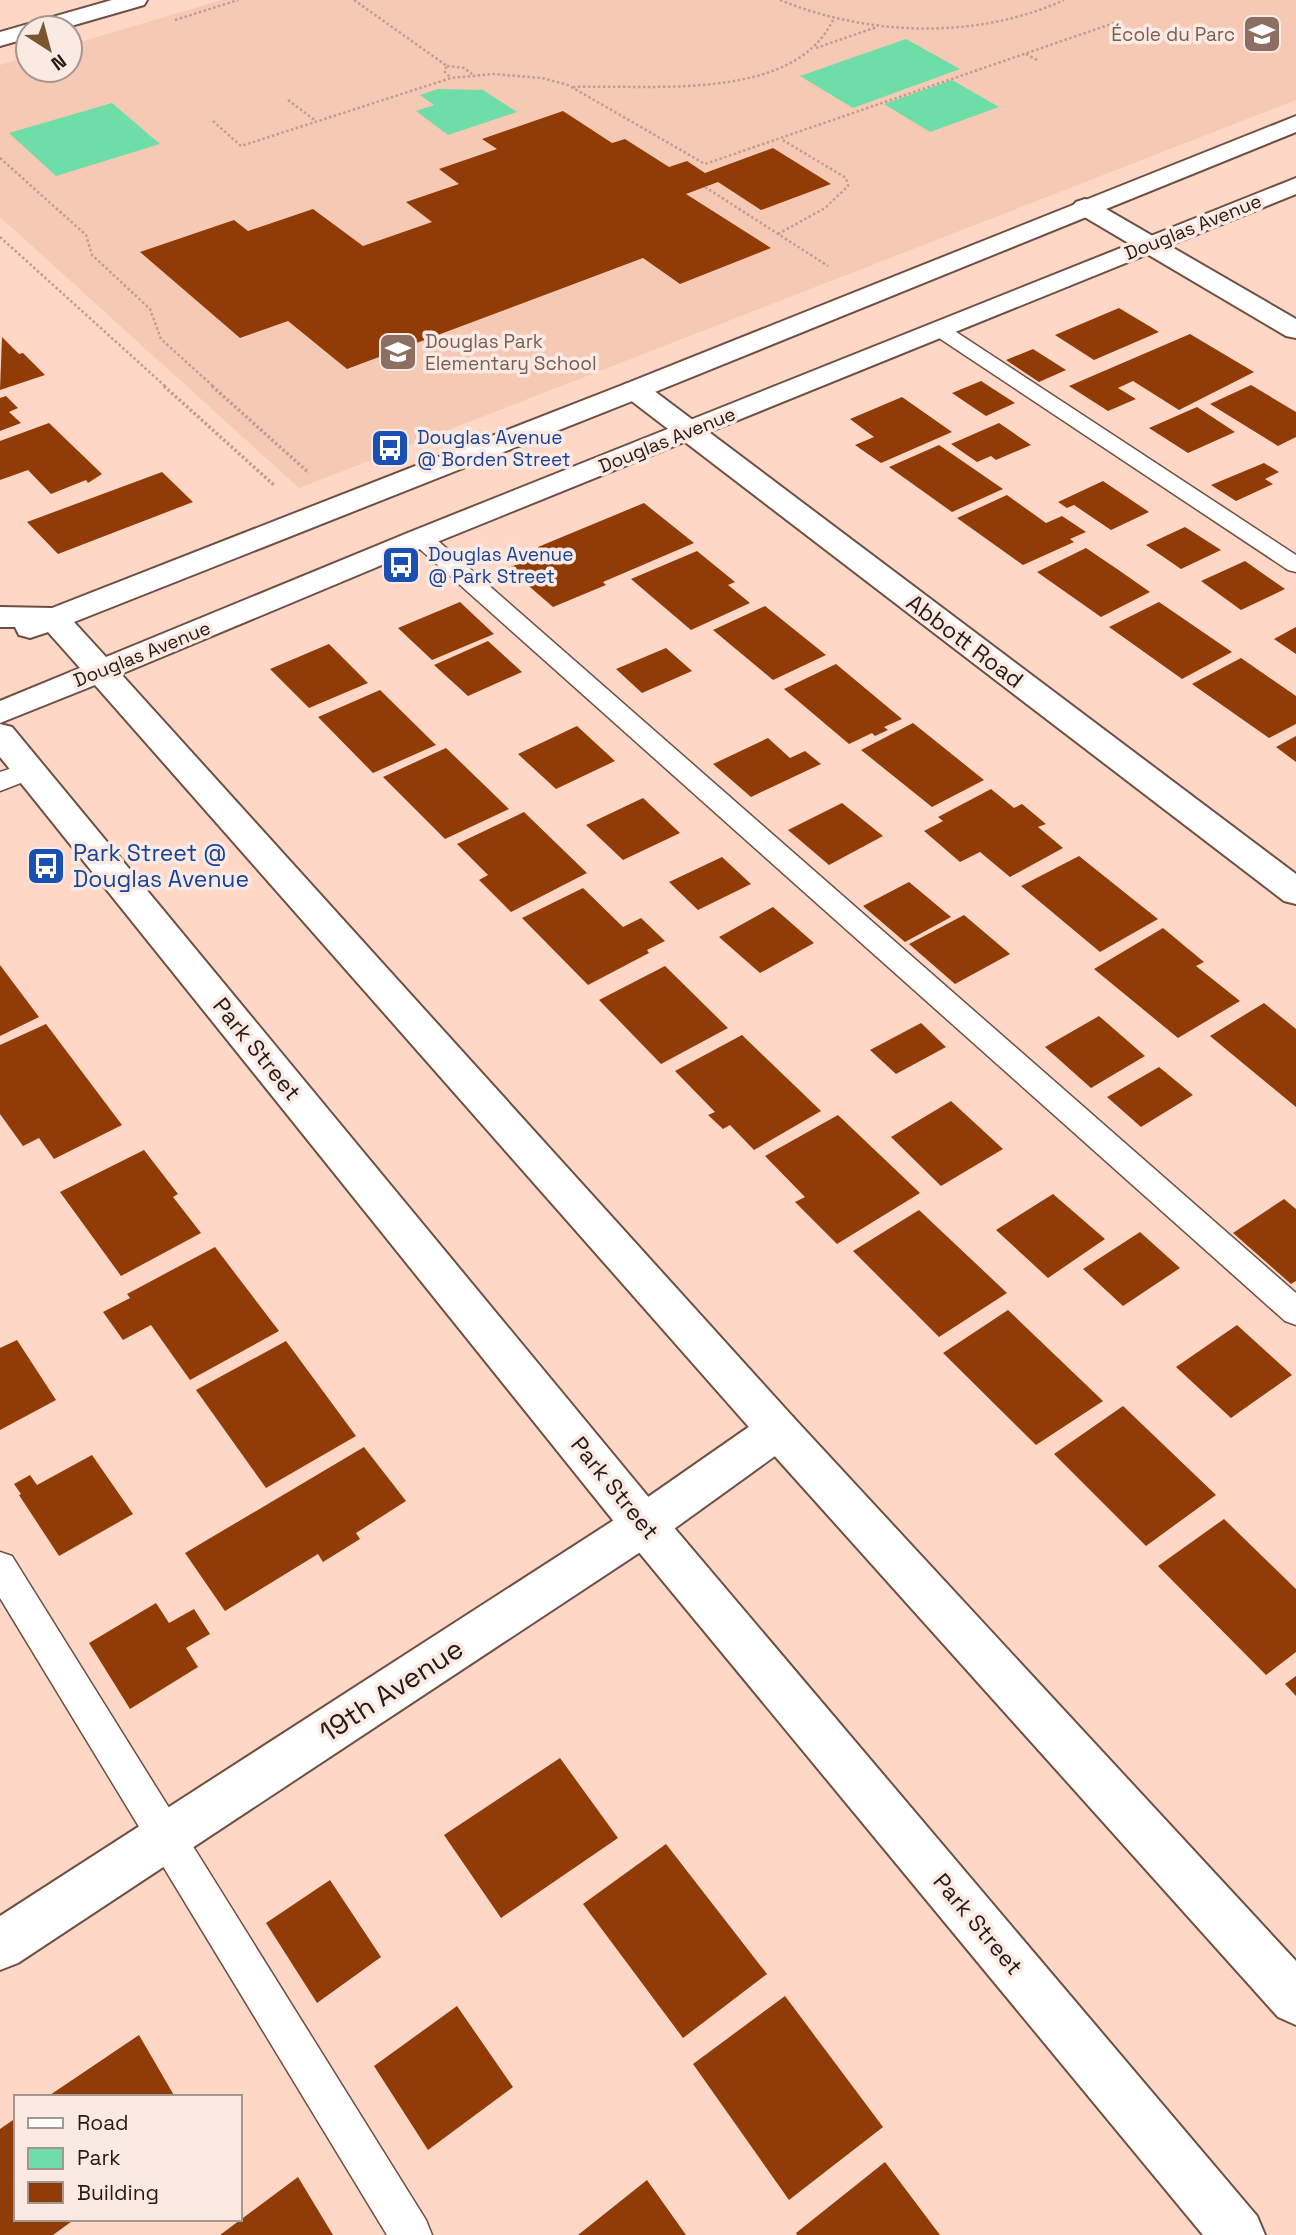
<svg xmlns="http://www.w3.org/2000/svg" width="1296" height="2235" viewBox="0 0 1296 2235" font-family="'Space Grotesk',sans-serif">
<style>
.built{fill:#f6c9b5}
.green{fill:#6edda8}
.building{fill:#913c07}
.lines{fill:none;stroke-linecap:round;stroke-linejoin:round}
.lane-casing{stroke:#6f4f41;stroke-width:3}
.street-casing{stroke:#6f4f41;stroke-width:4}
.secondary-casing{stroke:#6f4f41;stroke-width:4}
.path-far1{stroke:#bd9e90;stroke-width:2.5;stroke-dasharray:2.5 2.5;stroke-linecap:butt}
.path{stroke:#bd9e90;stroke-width:3.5;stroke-dasharray:2.5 2.5;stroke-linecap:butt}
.lane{fill:#fff;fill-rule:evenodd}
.street{fill:#fff;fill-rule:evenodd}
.secondary{fill:#fff;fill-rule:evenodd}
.labels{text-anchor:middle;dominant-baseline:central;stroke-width:7;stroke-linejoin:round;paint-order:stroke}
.far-education-label{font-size:19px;fill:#785e54;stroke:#faeae3;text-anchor:end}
.far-street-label{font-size:19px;fill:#271913;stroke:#faeae3}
.far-transit-label{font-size:19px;fill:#164399;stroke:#faeae3;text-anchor:start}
.street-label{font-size:23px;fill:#271913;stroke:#faeae3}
.transit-label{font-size:23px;fill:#164399;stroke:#faeae3;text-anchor:start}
.near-street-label{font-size:28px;fill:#271913;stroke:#faeae3}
</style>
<rect width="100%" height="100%" fill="#fed7c6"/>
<path class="built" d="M222,0H1296V100L299,488L0,217V65L28,57V70H70V45Z"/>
<path class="green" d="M906,39L960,69L853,108L800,76Z
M952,80L999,107L930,132L884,104Z
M438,89L483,90L517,112L448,135L416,111L434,105L420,95Z
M112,103L160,144L56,176L9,133Z"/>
<path class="building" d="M563,111L612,143L625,139L669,167L687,161L705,173L773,148L831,184L761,210L718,182L686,194L771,248L680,284L643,258L347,369L288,321L240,338L140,252L234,220L248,231L313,209L363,246L432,222L406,202L459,184L439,169L497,149L482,139Z
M1119,308L1159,332L1094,360L1055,335Z
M1190,334L1254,372L1179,410L1133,381L1118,388L1136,399L1108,411L1069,386Z
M2,337L19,354L23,353L45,375L0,390Z
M1033,349L1066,370L1039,382L1006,360Z
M981,381L1015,403L986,416L952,393Z
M1251,385L1296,412V437L1278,446L1210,404Z
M6,396L18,408L9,412L21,423L0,431V398Z
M902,397L952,432L881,463L855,445L874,437L850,419Z
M1197,407L1235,432L1188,453L1149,428Z
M49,423L102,474L88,483L86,480L51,494L28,470L0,480V441Z
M999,423L1031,445L996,460L991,456L977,462L951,444Z
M939,445L1003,489L952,512L889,467Z
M1264,463L1279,472L1265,479L1273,484L1236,501L1211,485Z
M162,472L193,502L58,554L27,522Z
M1103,481L1149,512L1111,530L1074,505L1067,508L1058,502Z
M1007,495L1046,523L1062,516L1086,532L1070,539L1074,542L1023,565L957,518Z
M644,503L694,543L603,582L606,585L553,607L508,568L545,553L538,547Z
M1185,527L1221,550L1181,569L1146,545Z
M1086,548L1120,571L1150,592L1101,617L1037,572Z
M697,551L735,582L728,585L750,603L691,630L631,579Z
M1245,561L1285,589L1241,610L1201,581Z
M460,602L494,634L432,660L398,628Z
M1159,602L1232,652L1182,679L1109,627Z
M765,606L806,639L826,655L773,680L713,630Z
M1296,627V654L1274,639Z
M488,641L522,672L468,696L434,665Z
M329,644L368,683L309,708L270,669Z
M666,648L692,671L642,693L616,669Z
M1241,658L1296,696V724L1269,738L1192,684Z
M836,664L902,719L884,727L888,730L875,736L872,733L849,744L784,689Z
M380,690L436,745L373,773L318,717Z
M913,723L984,780L932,807L861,750Z
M577,726L615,761L556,789L518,754Z
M1296,736V762L1276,747Z
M768,738L790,758L805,751L821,764L751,797L713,764Z
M446,748L509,809L445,839L383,777Z
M991,789L1014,808L1022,804L1046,824L1038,827L1063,848L1010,877L980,852L960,862L924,831L943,821L938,817Z
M643,798L680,833L623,860L586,825Z
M842,803L883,836L829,865L788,830Z
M524,812L587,873L511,912L479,880L488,875L457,844Z
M1079,856L1134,900L1158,919L1100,952L1021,886Z
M722,857L751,884L698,910L669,882Z
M909,882L951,917L905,942L863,906Z
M583,888L623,927L641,918L665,941L647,950L649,953L588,985L522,918Z
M773,907L814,943L760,973L719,937Z
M964,915L1010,954L955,984L909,944Z
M1163,928L1204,962L1196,966L1240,1001L1178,1038L1094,969Z
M0,965L39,1017L0,1036Z
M665,966L728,1028L661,1064L599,1000Z
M1264,1003L1296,1029V1107L1210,1036Z
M1099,1016L1145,1056L1091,1088L1045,1047Z
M921,1023L946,1047L896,1074L870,1050Z
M46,1024L122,1125L54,1159L39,1138L23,1146L0,1114V1045Z
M742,1035L821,1111L754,1150L730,1125L723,1129L708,1115L715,1112L675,1071Z
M1159,1067L1193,1095L1141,1127L1107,1097Z
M951,1101L1003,1149L941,1186L891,1137Z
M838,1115L920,1193L837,1244L795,1202L805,1197L765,1156Z
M144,1150L178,1194L173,1197L201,1233L121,1276L60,1192Z
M1053,1194L1105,1239L1048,1278L996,1230Z
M1284,1199L1296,1209V1281L1291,1284L1233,1233Z
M919,1210L1007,1293L939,1337L853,1251Z
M1140,1232L1180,1268L1123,1306L1083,1269Z
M215,1247L279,1331L190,1380L151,1325L123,1340L103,1312L130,1298L127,1294Z
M1008,1310L1103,1401L1036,1445L943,1353Z
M1237,1325L1292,1375L1231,1418L1176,1367Z
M17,1340L56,1400L0,1430V1348Z
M286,1341L356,1436L266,1488L196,1390Z
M1123,1406L1216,1495L1146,1546L1054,1454Z
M364,1447L406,1501L356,1533L360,1539L323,1562L318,1554L225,1611L185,1553Z
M92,1455L133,1514L59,1556L19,1495L21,1494L14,1484L30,1475L37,1485Z
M1224,1519L1296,1589V1652L1266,1675L1158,1566Z
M156,1603L169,1623L194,1609L210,1634L186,1648L198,1667L130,1709L89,1643Z
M1296,1676V1696L1285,1684Z
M560,1758L618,1838L501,1918L444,1835Z
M666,1844L767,1974L683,2038L583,1904Z
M330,1880L381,1957L317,2003L266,1923Z
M785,1996L883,2127L789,2200L693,2064Z
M457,2006L513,2087L428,2150L374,2066Z
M139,2035L175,2097H47Z
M16,2118V2219H75L53,2235H0V2129Z
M885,2162L940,2235H797L796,2233Z
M298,2177L333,2235H220Z
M647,2180L686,2235H578Z"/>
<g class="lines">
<defs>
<path id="lane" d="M940,324L947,326L1296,555V572L1288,570L933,334L930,330L933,326Z
M421,531L429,533L1296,1293V1325L1285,1321L413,543L409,538L413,533Z
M30,762L39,764L43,770L39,776L0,791V772Z
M0,1552L12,1556L426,2220L432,2235H387L0,1598Z"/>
<path id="street" d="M112,0H147L144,5L64,28H28V38L0,46V32Z
M1085,199L1094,202L1296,319V338L1286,336L1076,212L1072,207L1076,202Z
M635,382L645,384L1296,874V904L1284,901L625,396L621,390L625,384Z
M778,1412L793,1417L800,1430L793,1443L660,1539L18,1963L0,1970V1916L628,1511L763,1417Z"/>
<path id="secondary" d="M1296,116V132L645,396L74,622L106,657L410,532L1296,178V194L432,544L121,674L793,1417L1296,1961V2025L1278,2017L763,1443L95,685L0,723V701L80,668L48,632L30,638L19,635L15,627H0V607L52,608L625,384Z
M0,724L12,727L660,1511L1257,2216L1265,2235H1203L628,1539L0,757Z"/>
</defs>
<use href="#lane" class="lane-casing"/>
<use href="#street" class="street-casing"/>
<use href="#secondary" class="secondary-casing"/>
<path class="path-far1" d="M354,0L447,66L444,71L451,78
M780,0C868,36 977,40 1064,0
M175,20L238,0
M816,48L877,27
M1026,54L1037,60
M447,66L464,68L472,74
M573,87C650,84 793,103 833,20
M288,100L316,121
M213,121L241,146L451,78L493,74L542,78L568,85L705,164L1114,23
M0,158L86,235L92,255L150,309L161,339L214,387
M705,187L828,266
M778,234L825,208L848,186L846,178L781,139
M0,237L166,387"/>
<path class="path" d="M164,386L275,486
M212,386L309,473"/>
<use href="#lane" class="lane"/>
<use href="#street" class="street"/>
<use href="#secondary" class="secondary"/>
</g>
<defs>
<symbol id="school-square" viewBox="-11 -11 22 22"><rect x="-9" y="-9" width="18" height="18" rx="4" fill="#8d6e63" stroke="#faeae3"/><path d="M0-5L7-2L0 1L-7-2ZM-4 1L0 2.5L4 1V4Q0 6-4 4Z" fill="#fff"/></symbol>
<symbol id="bus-square" viewBox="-11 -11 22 22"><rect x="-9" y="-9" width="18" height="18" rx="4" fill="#1a4fb4" stroke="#faeae3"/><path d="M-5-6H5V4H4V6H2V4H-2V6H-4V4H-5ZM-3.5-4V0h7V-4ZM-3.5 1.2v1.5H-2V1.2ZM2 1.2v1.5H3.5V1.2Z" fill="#fff"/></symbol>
</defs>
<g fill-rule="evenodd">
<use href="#school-square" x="1240" y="12" width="44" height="44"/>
<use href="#school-square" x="376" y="330" width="44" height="44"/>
<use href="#bus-square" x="368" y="426" width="44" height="44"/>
<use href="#bus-square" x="379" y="543" width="44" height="44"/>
<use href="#bus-square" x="24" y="844" width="44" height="44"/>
</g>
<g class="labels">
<g class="far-education-label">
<text x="1235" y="34">École du Parc</text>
<text x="425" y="341" text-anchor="start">Douglas Park<tspan x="425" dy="22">Elementary School</tspan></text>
</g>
<g class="far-street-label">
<text transform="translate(1193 227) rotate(-22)">Douglas Avenue</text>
<text transform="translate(667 440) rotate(-22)">Douglas Avenue</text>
<text transform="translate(142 654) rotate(-22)">Douglas Avenue</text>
</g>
<g class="far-transit-label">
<text x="417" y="437">Douglas Avenue<tspan x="417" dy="22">@ Borden Street</tspan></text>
<text x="428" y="554">Douglas Avenue<tspan x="428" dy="22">@ Park Street</tspan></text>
</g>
<g class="street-label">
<text transform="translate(965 641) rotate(37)">Abbott Road</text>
<text transform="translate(257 1049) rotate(51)">Park Street</text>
<text transform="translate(615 1488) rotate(51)">Park Street</text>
<text transform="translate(978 1924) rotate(50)">Park Street</text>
</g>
<g class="transit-label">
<text x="73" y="853">Park Street @<tspan x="73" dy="26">Douglas Avenue</tspan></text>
</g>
<g class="near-street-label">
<text transform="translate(391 1690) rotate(-33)">19th Avenue</text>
</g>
</g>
<rect x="14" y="2095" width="228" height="126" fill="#faeae3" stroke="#a69690" stroke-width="2"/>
<rect x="28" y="2118" width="35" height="10" fill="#ffffff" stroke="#a69690" stroke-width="2"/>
<text x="77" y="2130" font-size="21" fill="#271913">Road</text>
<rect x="28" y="2148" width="35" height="21" fill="#6edda8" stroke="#a69690" stroke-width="2"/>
<text x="77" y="2165" font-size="21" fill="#271913">Park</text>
<rect x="28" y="2182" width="35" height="21" fill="#913c07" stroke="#a69690" stroke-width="2"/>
<text x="77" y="2200" font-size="21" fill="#271913">Building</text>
<g transform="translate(49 49) rotate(144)"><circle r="33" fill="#faeae3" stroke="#a69690" stroke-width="2"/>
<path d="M0-5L12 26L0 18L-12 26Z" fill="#79562f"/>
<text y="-10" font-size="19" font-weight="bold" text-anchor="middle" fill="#271913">N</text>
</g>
</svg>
